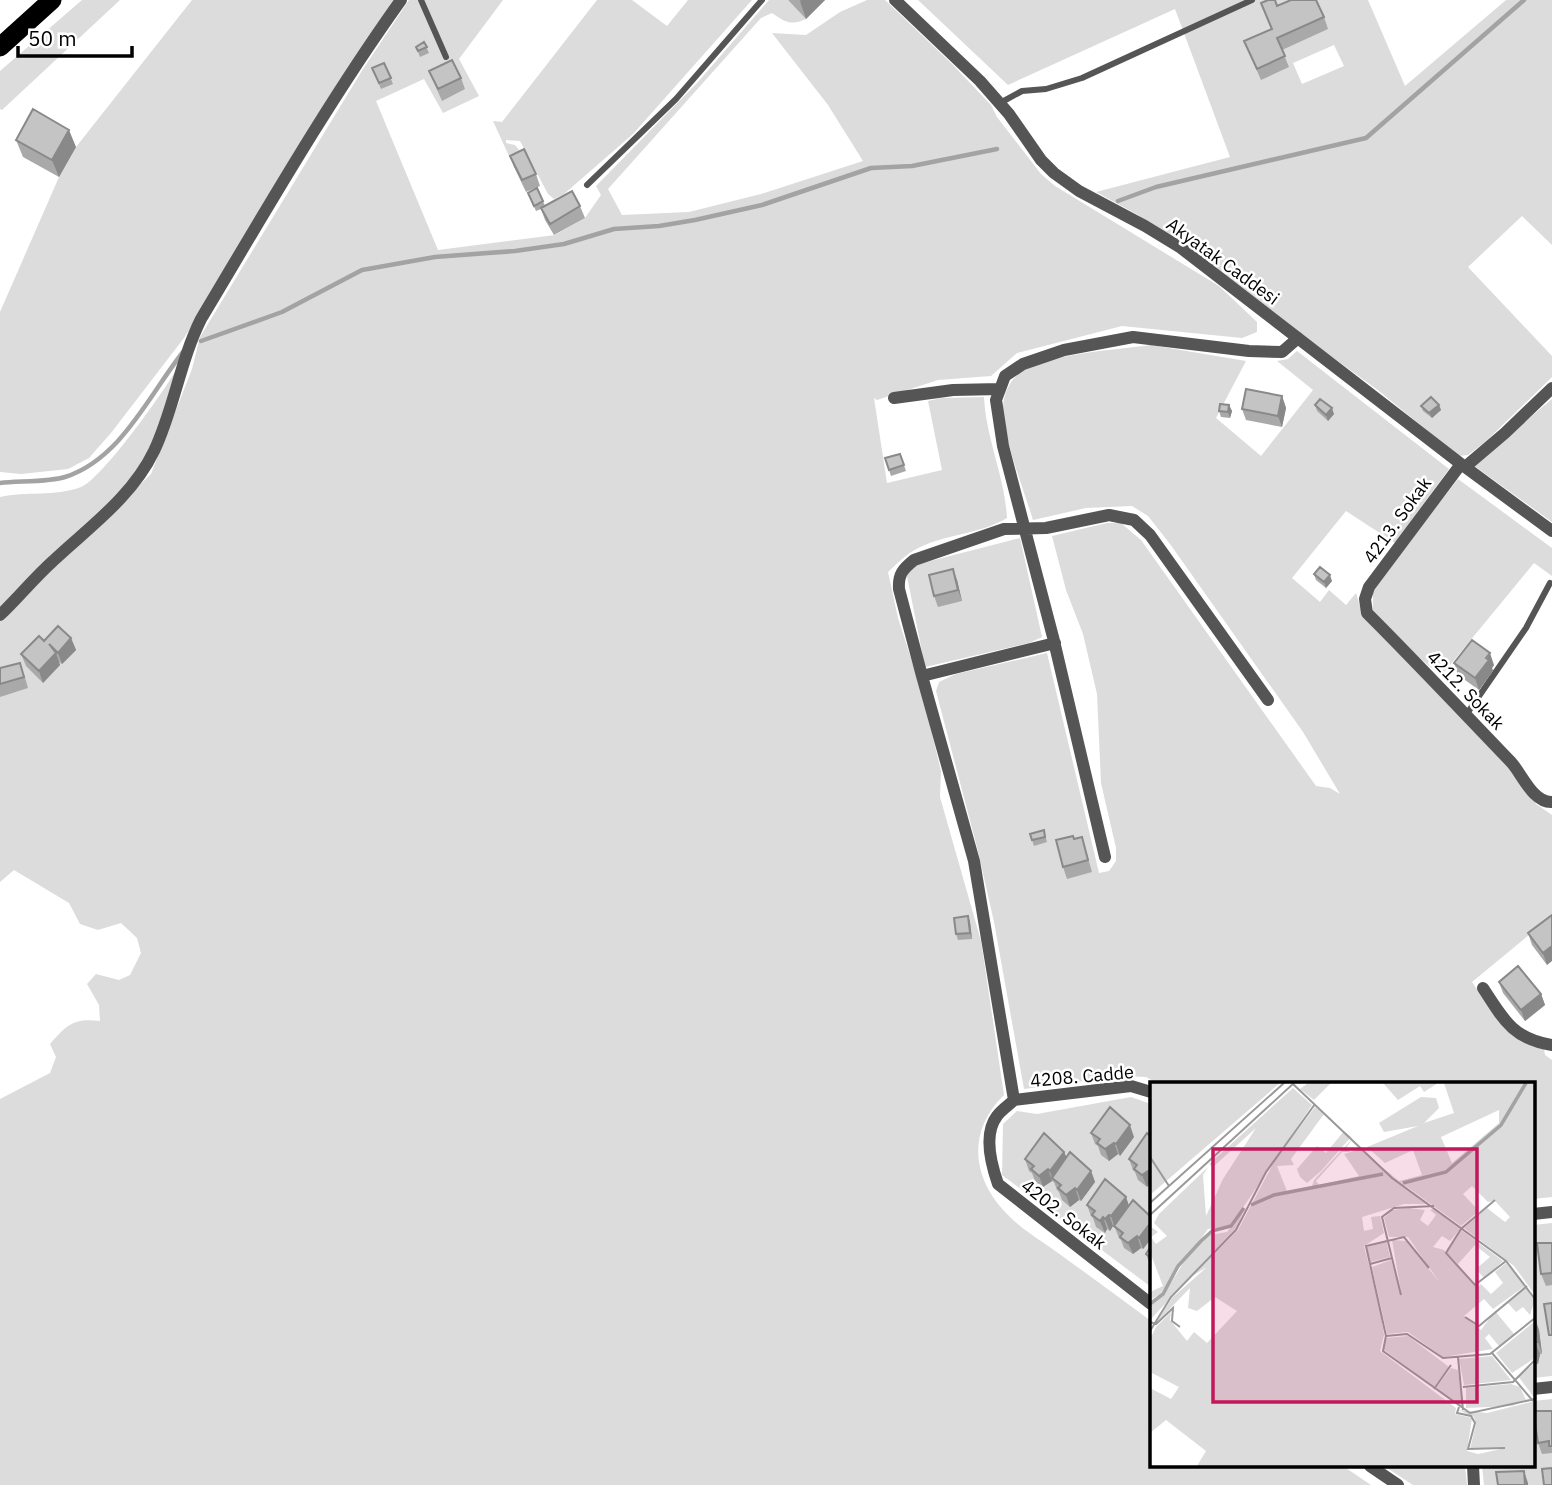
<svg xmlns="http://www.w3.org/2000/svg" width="1552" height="1485" viewBox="0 0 1552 1485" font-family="'IBM Plex Sans',sans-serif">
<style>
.green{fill:#dcdcdc;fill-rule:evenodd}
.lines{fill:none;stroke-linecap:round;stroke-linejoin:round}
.stream{stroke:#a3a3a3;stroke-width:4.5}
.service{stroke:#555;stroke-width:6}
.minor{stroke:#555;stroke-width:12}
.trunk{stroke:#000;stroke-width:19}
.wall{fill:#a9a9a9}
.shaded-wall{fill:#898989}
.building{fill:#c4c4c4;stroke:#898989;stroke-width:2}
.labels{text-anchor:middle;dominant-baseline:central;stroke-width:5;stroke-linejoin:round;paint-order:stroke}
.street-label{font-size:18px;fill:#000;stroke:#fff}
.inset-river{fill:none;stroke:#a3a3a3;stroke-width:3.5}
.inset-road{fill:none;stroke:#999;stroke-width:2}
.view{fill:#c2185b;fill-opacity:0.15;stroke:#c2185b;stroke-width:3.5}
.inset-edge{fill:none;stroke:#000;stroke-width:3.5}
</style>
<rect width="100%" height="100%" fill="#fff"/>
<path class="green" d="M82,0H120L2,110L0,109V71Z
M192,0H394L184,338L111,433L89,458L68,469L21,474L0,472V312L59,177L76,147Z
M409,0H503L459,59L479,96L443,113L424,79L376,101L438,250L555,235L585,218L601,195L596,186L697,83L769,0H788L806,19C791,26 785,22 772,13L761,18L608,189L622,215L689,212L761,194L863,161L828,105L772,33L806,35L840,12L867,0H885L952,64L991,105L997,117L1041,174L1055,186L1219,286L1257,322V332L1242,338L1122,326L1017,353L991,376L938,380L877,400L874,398L887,483L942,470L928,401L941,398L984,397C986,439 1005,477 1007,518C979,535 941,534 913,551C904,556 896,565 888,572L898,618L922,693L941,771L940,797L981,941L1004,1095C966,1132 972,1180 1009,1216C1026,1233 1050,1246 1069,1261C1097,1281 1124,1301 1151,1321V1466H1343L1371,1485H0V1099L50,1073L56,1057L50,1044C67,1025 73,1018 100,1021L99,1005L87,984L96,974L119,980L130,975L141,953L137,938L121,923L98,930L80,924L69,903L14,870L0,882V619L151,474L192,369L200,337L363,69Z
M597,0H632L667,26L688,0H752L633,134L564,194L554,199L548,194L520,141L506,140V143L515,145L528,161L514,167L493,121L502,122Z
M918,0H1368L1405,86L1506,0H1552V245L1522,216L1468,267L1552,356V377L1485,442L1468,455L1458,456L1379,391L1138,215L1096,192L1230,157L1175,9L1008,85ZM1334,45L1344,66L1302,84L1293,63Z
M1151,345L1246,361L1216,418L1261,456L1313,390L1277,361L1288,359L1297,351L1449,469L1395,543L1346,511L1292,578L1320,602L1329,590L1346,605L1356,593L1363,616L1501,758L1536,804L1552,815V916L1472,982C1495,1015 1504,1036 1544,1049L1545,1055L1552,1060V1197L1533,1199V1084H1159L1146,1077L1123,1076L1024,1089L994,922L978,851L936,691L939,682L956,674L1047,653L1099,873L1109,871L1116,861V848L1101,783L1097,694L1083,634L1066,590L1052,536L1107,523H1121L1141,540L1316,786L1330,788L1340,794L1303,732L1170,544L1148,516L1132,506L1086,508L1033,520C1025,493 1001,432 1003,406C1004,393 1010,380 1020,373C1047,353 1117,350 1151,345Z
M179,365L163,421L132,481L40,565L0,607V497C26,491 55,497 81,487C101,480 167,388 179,365Z
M1552,399V522L1473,465Z
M1458,479L1552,548V576L1534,563L1441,676L1391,634L1373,612V589Z
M1020,538L1042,637L1029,643L925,667L907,576L911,566Z
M1131,1097L1151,1104V1287L1002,1175L1003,1124L1017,1111L1037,1114Z
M1552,1223V1376L1533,1378V1225Z
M1552,1399V1485H1484L1482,1466H1533V1401Z
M1384,1466H1465L1467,1485H1413Z"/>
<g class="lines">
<path class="stream" d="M1118,201L1156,187L1366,138L1524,0
M201,341L282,312L362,270L435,257L515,251L564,244L614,229L659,226L695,220L762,205L871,168L912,166L997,149
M0,483C18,481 50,482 65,477C121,459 149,395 183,352"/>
<path class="service" d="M421,0L446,57
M1000,103L1022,91L1046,89L1082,78L1252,0
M587,185L676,99L762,0
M1466,715L1526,628L1550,583"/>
<path class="minor" d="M895,0L980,81L1009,114L1041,160L1054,173L1079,191L1145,226L1181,248L1461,464L1552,531
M894,398L953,390L1000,389
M1461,464L1369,587L1365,599L1367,613C1416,662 1463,712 1511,762C1522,774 1533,803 1552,802
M1465,467L1505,433L1552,388
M0,615C18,598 34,578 53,561C89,527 132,497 154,451C174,409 180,361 201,319C265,212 328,102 401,0
M1055,643L922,676L899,589C898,574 903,569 914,560L1004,529L1046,528L1109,515L1134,520L1150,535L1268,700
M922,676L974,861L1014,1100
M1105,857L1053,637L1003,446L996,400L1005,376L1023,364L1064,350L1133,337L1249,351L1282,352L1298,338
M1483,988C1503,1019 1513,1039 1552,1045
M1014,1100C1009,1105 1001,1110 997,1116C983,1134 991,1164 998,1184L1151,1304
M1014,1100L1131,1086L1151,1092
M1533,1214L1552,1212
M1533,1389L1552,1387
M1370,1466L1398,1485
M1473,1466L1474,1485"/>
<path class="trunk" d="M0,47L52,0"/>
</g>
<path class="wall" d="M788,0H825L806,19Z
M1261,3L1277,6L1324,17L1328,29L1282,50L1289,67L1261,80L1244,41L1271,29Z
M424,42L429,53L420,57L416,47Z
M384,63L393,84L381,89L372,68Z
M429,71L461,78L465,89L442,101Z
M16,140L76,147L59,177L23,157Z
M510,156L536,174L540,186L526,192L514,167Z
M528,193L543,201L545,206H580L585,218L554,235L545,220L541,209L536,211Z
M1282,396L1286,408L1282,427L1246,420L1242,409Z
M1229,405L1232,411L1230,418L1221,417L1219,411Z
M1315,405L1334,414L1328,421L1317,411Z
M1439,405L1441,410L1432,418L1423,411L1421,406Z
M900,454L906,471L891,476L885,458Z
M1314,574L1332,581L1326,588L1316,580Z
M957,580L962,601L938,607L934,596Z
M71,638L76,650L62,664L59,662L60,665L43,683L26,666L21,654L44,641Z
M1454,663L1494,665L1492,668L1493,671L1479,690L1458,675Z
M0,668L24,674L28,688L0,697Z
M1044,830L1047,842L1034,846L1030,834Z
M1082,837L1092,872L1067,879L1063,867L1074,839Z
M1552,915L1547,965L1532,945L1528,933Z
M968,916L970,922L972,939L958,940L956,934Z
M1499,982L1541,994L1545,1005L1525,1021L1503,993Z
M1091,1133L1134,1137L1120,1156L1118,1154L1109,1161L1101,1155L1098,1146L1095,1144Z
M1151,1137L1147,1187L1138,1180L1135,1172L1133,1170L1129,1159Z
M1064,1152L1067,1158L1091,1171L1095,1182L1081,1201L1079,1200L1070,1207L1062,1200L1059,1192L1057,1190L1054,1182L1052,1181L1043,1187L1035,1181L1032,1173L1029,1171L1025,1159Z
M1126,1197L1129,1206L1151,1217V1239L1143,1249L1141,1248L1133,1254L1124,1248L1121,1240L1119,1238L1115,1228L1113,1226L1110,1231L1107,1229L1105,1233L1096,1227L1093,1218L1091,1216L1087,1205Z
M1552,1243V1285L1546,1286L1541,1274Z
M1151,1246V1266L1150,1265L1146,1254Z
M1533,1318L1539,1330L1542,1354H1540L1538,1364L1533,1365Z
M1552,1411V1454V1453L1542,1454L1538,1443Z"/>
<path class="shaded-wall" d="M801,0H825L806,19L800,1Z
M69,130L76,147L59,177L52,160Z
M1282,396L1286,408L1282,427L1278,416Z
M1229,405L1232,411L1230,418L1228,412Z
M1439,405L1441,410L1432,418L1429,413Z
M1332,408L1334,414L1328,421L1326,415Z
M953,569L957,580L962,601L958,590Z
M1330,575L1332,581L1326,588L1324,582Z
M71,638L76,650L62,664L58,653Z
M56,653L60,665L43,683L39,671Z
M1490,653L1494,665L1492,668L1493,671L1479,690L1475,678Z
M968,916L970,922L972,939L970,933Z
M1552,946V961L1547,965L1543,953Z
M1541,994L1545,1005L1525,1021L1521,1010Z
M1130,1125L1134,1137L1120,1156L1116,1144Z
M1114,1143L1118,1154L1109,1161L1105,1149Z
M1064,1152L1069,1163L1052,1178L1050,1171Z
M1048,1169L1052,1181L1043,1187L1039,1176Z
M1151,1169V1183L1147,1187L1142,1175Z
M1091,1171L1095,1182L1081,1201L1077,1190Z
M1075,1188L1079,1200L1070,1207L1066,1195Z
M1126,1197L1130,1209L1115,1228L1111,1216Z
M1109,1215L1113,1226L1110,1231L1105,1219Z
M1103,1217L1107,1229L1105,1233L1100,1221Z
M1151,1222V1239L1143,1249L1139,1238Z
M1137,1236L1141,1248L1133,1254L1128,1243Z
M1535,1318L1539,1330L1542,1354L1538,1342Z
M1535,1342L1540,1354L1538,1364L1534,1353Z
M1524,1471L1528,1483V1485H1525Z"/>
<path class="building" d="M1268,0H1275L1277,6L1291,0H1316L1324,17L1277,38L1285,56L1257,69L1244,41L1272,29L1261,3Z
M424,42L427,47L418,51L416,47Z
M452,60L461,78L438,89L429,71Z
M384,63L391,78L379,83L372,68Z
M33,109L69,130L52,160L16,140Z
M524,149L536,174L522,180L510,156Z
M537,188L543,201L534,206L528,193Z
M572,191L580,206L550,224L541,208Z
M1246,389L1282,396L1278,416L1242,409Z
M1431,397L1439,405L1429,413L1421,406Z
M1320,399L1332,408L1326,415L1315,405Z
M1220,404L1229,405L1228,412L1219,411Z
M900,454L904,465L889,470L885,458Z
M1320,567L1330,575L1324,582L1314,574Z
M953,569L958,590L934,596L929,575Z
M58,626L71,638L58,653L49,644L56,653L39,671L21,654L39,636L44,641Z
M1472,640L1490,653L1486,658L1489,660L1475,678L1454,663Z
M20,663L24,677L0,684V668Z
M1044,830L1045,837L1032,840L1030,834Z
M1073,836L1074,839L1082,837L1088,860L1063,867L1056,840Z
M1552,915V946L1543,953L1528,933Z
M968,916L970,933L956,934L954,918Z
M1518,966L1541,994L1521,1010L1499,982Z
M1110,1107L1130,1125L1116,1144L1114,1143L1105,1149L1097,1143L1100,1139L1091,1133Z
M1044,1133L1064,1152L1050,1171L1048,1169L1039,1176L1031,1169L1034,1166L1025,1159Z
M1147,1133L1151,1137V1169L1142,1175L1134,1169L1137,1165L1129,1159Z
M1070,1152L1091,1171L1077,1190L1075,1188L1066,1195L1058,1188L1061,1185L1052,1178Z
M1105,1179L1126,1197L1111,1216L1109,1215L1105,1219L1103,1217L1100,1221L1092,1215L1095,1211L1087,1205Z
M1133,1200L1151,1217V1222L1139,1238L1137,1236L1128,1243L1120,1237L1123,1233L1114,1226Z
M1537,1243H1552V1273L1541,1274Z
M1151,1246V1258L1146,1254Z
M1552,1303V1335H1549L1544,1304Z
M1533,1318H1535L1538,1342H1535L1534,1353H1533Z
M1533,1411H1552V1446H1549V1441L1538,1443Z
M1552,1468V1485H1544L1542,1469Z
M1524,1471L1525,1485H1498L1496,1472Z"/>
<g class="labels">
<g class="street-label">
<text transform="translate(1223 261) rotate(36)">Akyatak Caddesi</text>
<text transform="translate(1397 520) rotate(-54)">4213. Sokak</text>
<text transform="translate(1466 690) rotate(46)">4212. Sokak</text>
<text transform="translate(1082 1076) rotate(-5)">4208. Cadde</text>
<text transform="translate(1064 1214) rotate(38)">4202. Sokak</text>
</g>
</g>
<g transform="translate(1150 1082)">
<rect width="385" height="385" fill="#fff"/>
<path d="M0,1H130L0,113ZM158,1H181L164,18L150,7ZM233,1H288L274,10L270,4L248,18ZM294,1H385V213L364,184L314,146L337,126L355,140L360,135L345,119L338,120L322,104L313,112L329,129L311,144L249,99L272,93L263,68L235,81L217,65L268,44L234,50L229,41L271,15L286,16L289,26L274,41L304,31ZM349,28V41L302,81L291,55ZM143,6L162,23L94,124L78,145L58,147L10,212L0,218V210L13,204L0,170V144L8,150L1,155L6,162L17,154L4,141L9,132L58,85L53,93L56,134L73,97L106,46L63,85L59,82ZM165,25L174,32L141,77L144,83L127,84L137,109L162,104L164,98L203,56L196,66L200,70H192L166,99L169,103L209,94L194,72L210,67L277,122H254L212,135L214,149L223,147L221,135L230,134L234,151L214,164L230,227L234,253L230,269L306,326L305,332L322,336L317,369L328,372L356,366L320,367L326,342L324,335L308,328L337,331L385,319V384H47L56,369L16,338L0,351V306L21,317L29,305L0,290V257L6,245L21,230L20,238L37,259L44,250L57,261L87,229L65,215L47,229L38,226L40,206L6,241L22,216L57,185L42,194L88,148L125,78ZM194,49L201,55L171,89L157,101L150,95L147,87L167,64L176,71ZM259,126L275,128L270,138L278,144L286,133L280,128L284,127L310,147L300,159L292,154L283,165L294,168L327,206L331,202L341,212L353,201L345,190L356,181L375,204L343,227L334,217L314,234L331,248L345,229L364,252L349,264L339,252L335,256L343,267L293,275L258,250L237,252L222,185L241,178L252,215L242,158L257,159L290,201L258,155H239L234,136L242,128ZM93,129L88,144L0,238V223L13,214L37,175L59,153L77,150ZM311,148L353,179L334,196L326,187L340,175L325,163L308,182L297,171ZM236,158L240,175L220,180L217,165ZM377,205L385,218L380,233L373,225L366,230L357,220ZM385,239V276L362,291L346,271ZM258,254L299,285L284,305L233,267L236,256ZM342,274L361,298L314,303L309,277ZM385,281V314H383L368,294ZM301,286L308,288L313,326L286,306ZM361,302L370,305L376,318L362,324L316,326V306Z" fill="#dcdcdc" fill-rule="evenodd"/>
<path class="inset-river" d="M253,101L296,90L351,43L376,1M101,123L124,113L233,92M0,222L13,212L28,184L51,159L62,149L81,144L94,126"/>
<path class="inset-road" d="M143,2L242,96L356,179L385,217M0,75L19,104M0,121L134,1M0,133L144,1M312,146L345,118M311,147L296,171L325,203L356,179M242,176L220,182L216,164L254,155L279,186M220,182L236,254M251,213L232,135L244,126L284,124M315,235L329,244L377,204M0,240L6,242L23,226L22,239L30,245M0,249L21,215L86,148L116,90L165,22M236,254L233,269L320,331L385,317M236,254L257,252L293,276L340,272L385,236M342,271L383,319M308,275L313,328M313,305L363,300L385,278M284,307L301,283M309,325L307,331L321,334L325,341L318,367L355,366"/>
<path class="view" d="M63,67H327V320H63Z"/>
<rect width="385" height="385" class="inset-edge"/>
</g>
<path d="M18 46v10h114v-10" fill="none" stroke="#000000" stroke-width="3.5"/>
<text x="28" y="46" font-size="21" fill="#000000" stroke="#ffffff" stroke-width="5" paint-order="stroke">50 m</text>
</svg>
